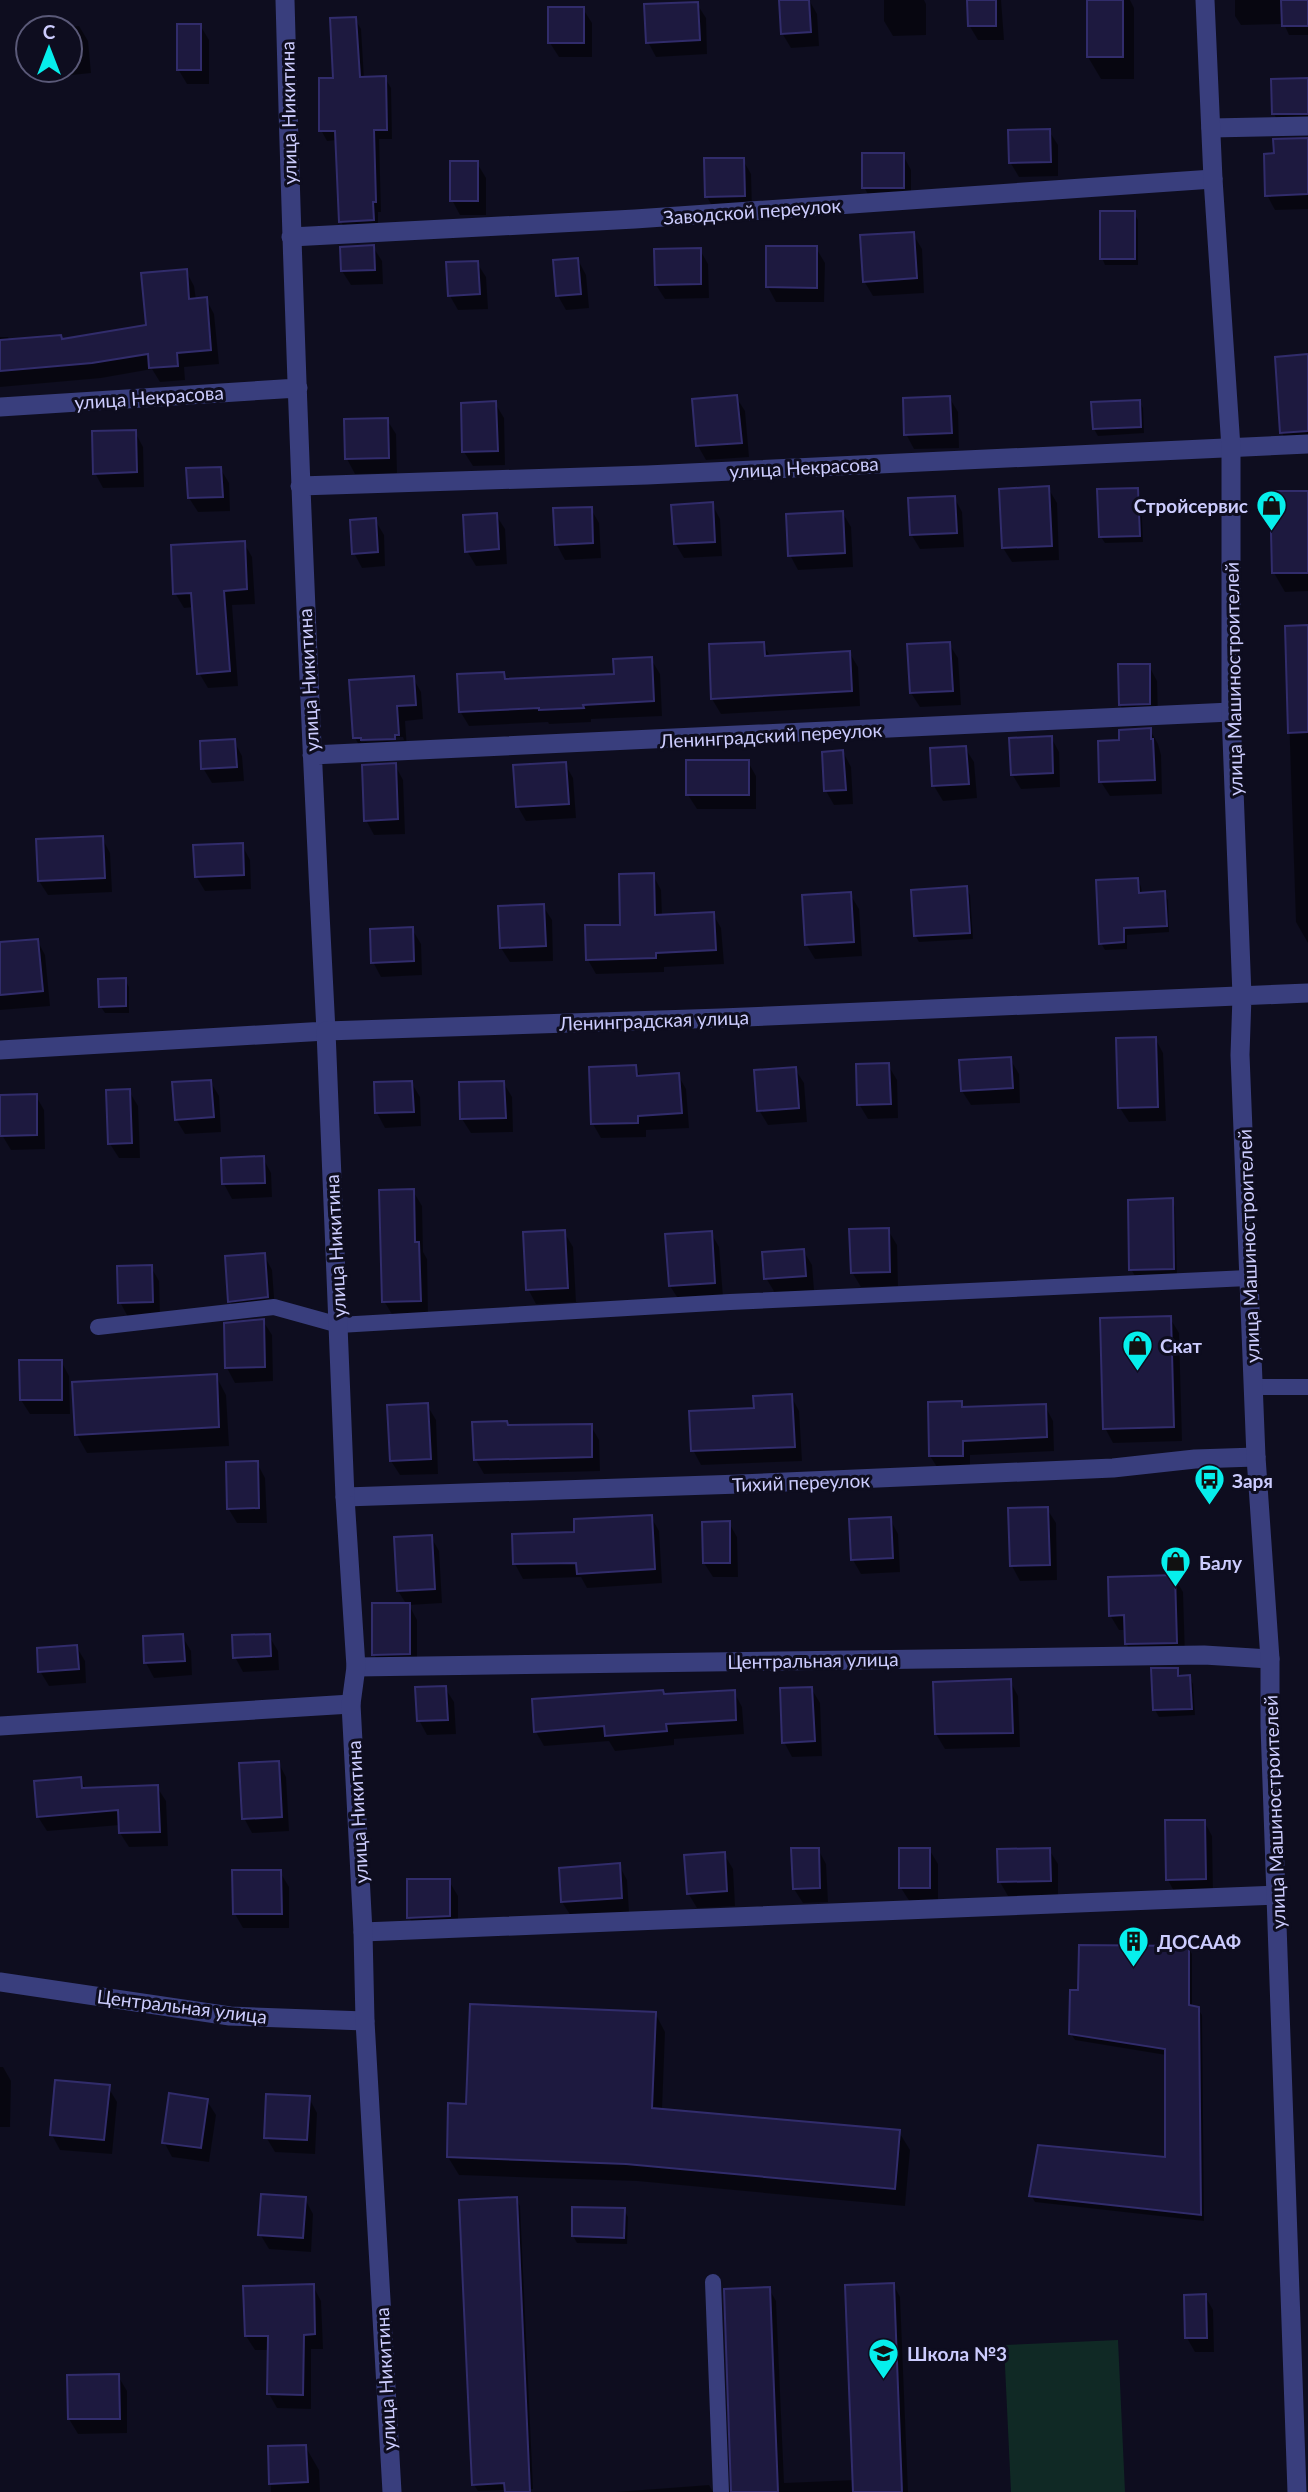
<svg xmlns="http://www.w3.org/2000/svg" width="1308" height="2492" viewBox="0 0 1308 2492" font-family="Lato,sans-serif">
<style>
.grass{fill:#102925}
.shadow{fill:#0007;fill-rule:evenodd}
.building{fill:#1d193f;stroke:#312c6b;stroke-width:2}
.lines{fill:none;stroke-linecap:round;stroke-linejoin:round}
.service{stroke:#393e7d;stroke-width:16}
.minor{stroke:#393e7d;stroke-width:19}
.tertiary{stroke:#393e7d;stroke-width:19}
.labels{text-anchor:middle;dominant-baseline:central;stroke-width:6;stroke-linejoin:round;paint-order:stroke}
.street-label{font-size:19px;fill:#ccccfe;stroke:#0e0d1f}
.poi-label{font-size:19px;font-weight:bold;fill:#ccccfe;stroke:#0e0d1f;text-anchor:start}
</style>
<rect width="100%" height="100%" fill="#0e0d1f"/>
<path class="grass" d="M1118,2340L1125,2492H1011L1004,2345Z"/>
<path class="shadow" d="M792,0H809L817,14L819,46L791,48L782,33Z
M884,0H924L926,4V35L893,36L884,21Z
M969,0H1001L1004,40H978L969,25Z
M1088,0H1130L1134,8V79H1101L1088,57Z
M1235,0H1308V35H1289L1284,24L1241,25L1235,16Z
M697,4L706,18L707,54L656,57L648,42Z
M583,9L592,23V57H559L550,43Z
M355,19L361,29L364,79L385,78L391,88L392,139H379L381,212H378V230L347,232L341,222L337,140L327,141L321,130Z
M200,25L209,40V84H187L178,69Z
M79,26L88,41L91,73L62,76L58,70H70V28H58Z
M1308,80V121H1278L1274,114Z
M1049,131L1058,145V176L1019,177L1010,162Z
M1308,139V209L1275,210L1267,195L1276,155Z
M903,155L911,170V202H872L864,187Z
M743,160L751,174L752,210L715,211L707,197Z
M477,163L486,178V215H460L452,200Z
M1134,213L1138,220V265H1105L1102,258Z
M913,234L922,249L924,293L873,296L864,281Z
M373,247L382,261L383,284L351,285L342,271Z
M816,248L825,263L824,302H776L768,287Z
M700,250L708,264L709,298L665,299L656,285Z
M578,260L586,275L589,308L566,310L558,296Z
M477,263L486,277L488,309L458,310L450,296Z
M186,271L194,286L196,300L206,299L214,314L219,364L184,367L185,380L160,382L152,369L101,378L0,387V337H8L10,341L62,340L148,326Z
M1308,356V446L1290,447L1282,433Z
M736,397L745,411L749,457L706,460L698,446Z
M949,397L958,412L959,448L914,449L906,434Z
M1139,401L1143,408L1144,433L1098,436L1094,429L1093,404Z
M495,403L504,418L505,465L473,466L464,452Z
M387,420L396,434L397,473L355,474L347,459Z
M135,432L143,447L144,487L103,488L95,473Z
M220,468L229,483L230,511L198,512L189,498Z
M1048,488L1057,503L1059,560L1012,562L1003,548Z
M1137,490L1141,497L1143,542L1105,543L1101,537Z
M1308,492V591L1285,592L1274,573Z
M954,497L962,512L964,547L920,549L911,534Z
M712,504L720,519L722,556L684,558L675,543Z
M591,509L599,523L601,558L565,560L557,545Z
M842,512L851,527L853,567L798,570L790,555Z
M496,515L505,529L507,564L476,566L467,551Z
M375,520L384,535L385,566L362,568L354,553Z
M244,543L252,557L255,604L232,605L238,686L208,688L199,673L194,607L184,608L175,593Z
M1286,627H1308V943L1296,922Z
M763,644L771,658L849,652L858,667L860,706L721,714L712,699L710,646Z
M949,644L958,658L961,705L920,707L911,693Z
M651,659L660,674L662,716L591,719V722L549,724L548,722L469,726L460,711L503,674L508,681L616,675Z
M1149,666L1157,681L1158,718L1129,719L1120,705Z
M413,678L421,692L423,719L405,721L407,749L363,752L355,738ZM403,737L404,740L361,742V739Z
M1150,730L1158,744L1161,755L1162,794L1110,796L1101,782L1121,742Z
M1051,737L1059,752L1060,787L1021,789L1012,774Z
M234,741L242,756L244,781L212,783L203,768Z
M965,748L974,762L977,798L943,801L934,786Z
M843,752L851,767L853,804L834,805L826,791Z
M748,762L756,776V809H697L688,795Z
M565,764L573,778L576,818L526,821L518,807Z
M395,765L403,780L405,834L374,835L366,820Z
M102,838L110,853L112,892L48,895L39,881Z
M242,845L250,860L251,889L205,891L196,876Z
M653,875L661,890L662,916L713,914L721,928L724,964L664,967V972L596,974L588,960L622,926Z
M1138,880L1141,887L1142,894L1164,893L1168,900L1169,932L1127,935V949L1105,950L1101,943Z
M966,888L970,895L973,939L919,942L915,935Z
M850,894L859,909L862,956L815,959L806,944Z
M543,906L552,920L553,961L510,962L501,948Z
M412,929L421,944L422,975L381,977L373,962Z
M37,940L45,955L50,1006L0,1010V944Z
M125,980L129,987V1013H105L101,1007Z
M1155,1038L1163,1053L1166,1121L1129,1122L1120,1108Z
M1010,1059L1019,1074L1020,1103L971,1105L962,1091Z
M888,1065L897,1080L898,1118L868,1119L859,1104Z
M635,1067L641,1077L678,1075L686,1089L689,1128L646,1130V1137L601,1138L593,1124Z
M795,1069L804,1083L807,1122L768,1125L759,1110Z
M210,1081L219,1096L221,1132L185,1134L176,1119Z
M411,1082L420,1097L421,1126L385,1128L377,1113Z
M503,1082L512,1097L513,1132L471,1133L462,1119Z
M129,1091L138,1106L140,1158H119L110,1144Z
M36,1096L44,1110L45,1149L11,1150L2,1135Z
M263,1158L271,1173L272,1197L232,1199L224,1184Z
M413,1191L422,1206L423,1252L427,1259L428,1315L393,1316L384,1301Z
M1172,1200L1175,1207L1177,1275L1135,1276L1131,1269Z
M888,1230L897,1245L898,1286L861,1287L852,1272Z
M564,1232L573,1247L576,1302L536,1304L528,1289Z
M711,1233L719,1247L723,1297L679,1300L670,1286Z
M803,1250L812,1265L814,1290L775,1293L766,1278Z
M264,1255L272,1270L275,1311L238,1316L230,1301Z
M151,1267L159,1281L160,1316L128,1317L120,1302Z
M1170,1318L1179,1333L1182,1441L1113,1443L1105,1428Z
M263,1321L272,1335L273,1381L235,1383L227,1368Z
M61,1361L69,1376L70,1414H30L21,1400Z
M216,1376L226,1395L229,1446L87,1453L77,1435Z
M791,1396L799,1411L802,1461L701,1465L693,1450L755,1410Z
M961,1403L965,1409L1045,1406L1053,1421L1054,1451L970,1455V1470H939L930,1456Z
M427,1405L436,1420L438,1474L400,1475L391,1461Z
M591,1426L599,1440L600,1471L484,1474L476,1460L509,1427Z
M257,1463L265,1478L267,1523H237L228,1508Z
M1047,1509L1056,1523L1057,1580L1020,1581L1012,1566Z
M651,1517L659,1531L662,1583L587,1588L581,1577L523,1579L515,1564L514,1535L576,1534Z
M890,1519L898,1534L900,1572L861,1574L853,1560Z
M729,1523L737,1537L738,1577H713L704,1563Z
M431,1537L439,1551L442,1603L409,1605L417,1620V1668L382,1669L374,1654L407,1605L398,1591Z
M1174,1577L1183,1592L1185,1657L1135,1658L1126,1643V1630H1119L1110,1615Z
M182,1636L191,1651L192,1675L154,1678L146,1663L144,1638Z
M269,1636L278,1651L279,1670L243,1672L235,1657Z
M76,1646L85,1661L86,1683L49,1686L40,1671Z
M1177,1669L1181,1677H1189L1193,1684L1195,1715L1159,1717L1155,1710Z
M1010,1681L1018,1696L1020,1747L945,1749L936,1734L935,1684Z
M445,1688L454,1702L456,1734L427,1735L419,1720Z
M811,1688L820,1703L822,1756L792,1757L784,1742Z
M734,1692L742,1707L744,1734L674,1739V1745L615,1751L609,1741L544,1746L536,1732L665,1696Z
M278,1762L286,1777L289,1831L252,1833L244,1818Z
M80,1779L87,1790L157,1787L166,1801L168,1846L129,1847L120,1833V1825L47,1831L38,1817Z
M1204,1821L1212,1836L1213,1894L1176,1895L1168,1880Z
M818,1849L826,1864L828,1902L803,1903L794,1889Z
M929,1849L938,1864V1902H910L901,1888Z
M1049,1850L1058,1864V1895L1008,1896L1000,1882Z
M724,1854L733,1869L735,1906L697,1908L688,1893Z
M619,1865L627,1880L629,1912L571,1916L562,1902Z
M280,1872L289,1887V1928H243L235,1914Z
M449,1881L458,1896V1930L417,1932L409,1917Z
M1188,1947L1192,1954V2008L1198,2009L1202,2015L1204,2221L1035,2202L1031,2195L1167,2159L1166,2055L1075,2040L1071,2034L1080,1992Z
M655,2013L665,2032L662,2110L899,2132L910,2150L905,2206L637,2181L459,2175L448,2157L468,2105Z
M0,2067H3L11,2081L10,2127H0Z
M108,2087L117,2102L112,2154L60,2150L52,2135Z
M309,2098L317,2113L315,2154L275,2152L266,2137Z
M207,2101L216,2115L209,2162L172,2157L164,2142Z
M305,2199L313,2214L311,2252L269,2249L260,2234Z
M516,2199L520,2206L533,2489L478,2491L474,2485Z
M624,2210L628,2217L627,2244L577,2243L573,2236Z
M893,2284L900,2297L908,2492H733L769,2289L776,2301L784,2483L855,2480Z
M313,2286L321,2301L323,2349H311V2409L277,2408L269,2394V2350H255L246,2336Z
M1205,2296L1213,2310L1214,2352H1195L1187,2338Z
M118,2376L127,2391V2433L78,2434L69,2419Z
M305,2446L319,2470L320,2492H271L269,2448Z
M709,2485L713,2492H616Z"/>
<path class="building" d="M779,0H809L811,32L781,34Z
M967,0H996V26H968Z
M1087,0H1123V57H1087Z
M1281,0H1308V26H1282Z
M698,2L700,40L646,43L644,4Z
M548,7H584V43H548Z
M356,17L360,77L386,76L387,130H374L376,202H373L374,220L339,222L335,131H319V78H333L330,18Z
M177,24H201V70H177Z
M1308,78V114H1272L1271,79Z
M1050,129L1051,162L1009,163L1008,130Z
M1308,138V194L1265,196L1264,154L1274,153L1273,139Z
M862,153H904V188H862Z
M704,158H744L745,196L705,197Z
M450,161H478V201H450Z
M1100,211H1135V259H1100Z
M914,232L917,278L863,282L860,235Z
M374,245L375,270L341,271L340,247Z
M766,246H817V288L766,287Z
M701,248V284L655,285L654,249Z
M578,258L581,294L556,296L553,260Z
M478,261L480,294L448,296L446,262Z
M187,269L189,299L207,297L211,350L177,353L178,366L149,368L148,354L92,363L0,371V340L61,335L62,339L146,325L141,273Z
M1308,354V431L1280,433L1275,357Z
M737,395L742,443L696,446L692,399Z
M950,396L952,433L904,435L903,398Z
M1140,400L1141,427L1093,429L1091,402Z
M496,401L498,451L462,452L461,403Z
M388,418L389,458L345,459L344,419Z
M136,430L137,472L93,474L92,431Z
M221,467L223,497L188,498L186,468Z
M1049,486L1052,546L1002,548L999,489Z
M1138,488L1140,536L1099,537L1097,489Z
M1270,491H1308V573H1272Z
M955,496L957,533L910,535L908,498Z
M713,502L715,542L674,544L671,505Z
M592,507L593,543L555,545L553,508Z
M843,511L845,553L788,556L786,514Z
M497,513L499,549L465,552L463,515Z
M376,518L378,552L352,554L350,520Z
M245,541L247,589L224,591L230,671L197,674L191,593L173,594L171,545Z
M1308,625V732L1288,733L1285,626Z
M764,642L765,656L850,651L852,691L711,699L709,644Z
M950,642L953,691L910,693L907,644Z
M652,657L654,701L583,705L584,708L539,710V708L459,712L457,674L504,672L505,679L614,674L613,659Z
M1118,664H1150V704L1119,705Z
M414,676L416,705L397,706L399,735H395V739L361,740V738H353L349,680Z
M1151,728V739H1153L1155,780L1099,782L1098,741L1119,740V730Z
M1052,736L1053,773L1011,775L1009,738Z
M235,739L237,767L201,769L200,741Z
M966,746L969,784L932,786L930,748Z
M843,750L846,790L824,791L822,752Z
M686,760H749V795H686Z
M566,762L569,804L516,807L513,765Z
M396,763L398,819L364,821L362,765Z
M103,836L105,878L38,881L36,839Z
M243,843L244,875L195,877L193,845Z
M654,873L655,915L714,912L716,950L656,953V958L586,960L585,925H620L619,874Z
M1138,878L1139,893L1165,891L1167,926L1124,928V942L1099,944L1096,880Z
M967,886L970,933L914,936L911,890Z
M851,892L854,942L805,945L802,895Z
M544,904L546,946L500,948L498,906Z
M413,927L414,961L371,963L370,929Z
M38,939L43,991L0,995V942Z
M126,978V1006L99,1007L98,979Z
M1156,1037L1158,1107L1118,1108L1116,1038Z
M1011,1057L1013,1088L961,1091L959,1060Z
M889,1063L891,1104L857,1105L856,1064Z
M636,1065L637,1076L679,1073L682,1113L638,1116V1123L591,1124L589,1067Z
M796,1067L799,1108L757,1111L754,1070Z
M211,1080L214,1117L175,1120L172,1082Z
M412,1081L414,1112L375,1113L374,1082Z
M504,1081L506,1118L460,1119L459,1082Z
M130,1089L132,1143L108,1144L106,1090Z
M37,1094V1135L0,1136V1095Z
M264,1156L265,1183L222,1184L221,1158Z
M414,1189L415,1242H419L421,1301L382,1302L379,1190Z
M1173,1198L1174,1269L1129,1270L1128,1200Z
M889,1228L890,1272L851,1273L849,1229Z
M565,1230L568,1288L526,1290L523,1232Z
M712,1231L715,1283L669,1286L665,1234Z
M804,1249L806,1276L764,1279L762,1252Z
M265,1253L268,1297L228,1302L225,1256Z
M152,1265L153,1302L118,1303L117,1266Z
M1171,1316L1174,1427L1103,1429L1100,1318Z
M264,1319L265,1367L225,1368L224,1323Z
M19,1360H62V1400H20Z
M217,1374L219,1427L75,1435L72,1382Z
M792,1394L795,1447L691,1451L689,1411L754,1408L753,1396Z
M962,1401V1407L1046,1404L1047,1437L963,1441V1456H929L928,1402Z
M428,1403L431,1459L390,1461L387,1405Z
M507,1421L508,1425L592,1424V1457L474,1460L472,1422Z
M258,1461L259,1508L227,1509L226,1462Z
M1048,1507L1050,1565L1010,1566L1008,1508Z
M652,1515L655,1569L577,1574L576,1563L513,1564L512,1534L574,1532V1519Z
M891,1517L893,1558L851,1560L849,1519Z
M730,1521V1563H703L702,1522Z
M432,1535L435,1589L397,1591L394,1537Z
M1175,1575L1177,1643L1125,1644L1124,1615L1109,1616L1108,1577Z
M372,1603H410V1654L372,1655Z
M183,1634L185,1661L144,1663L143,1636Z
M270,1634L271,1656L233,1658L232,1635Z
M77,1645L79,1669L38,1672L37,1648Z
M1151,1668H1178V1676L1190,1675L1192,1709L1153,1710Z
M1011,1679L1013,1733L935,1734L933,1682Z
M446,1686L448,1720L417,1721L415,1687Z
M812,1687L815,1741L782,1743L780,1688Z
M663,1690L664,1694L735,1690L736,1720L666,1724L667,1731L605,1736L604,1726L534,1732L532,1699Z
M279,1761L282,1817L242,1819L239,1763Z
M81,1777L82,1788L158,1785L160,1832L119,1833L118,1810L37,1817L34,1781Z
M1165,1820H1205L1206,1879L1166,1880Z
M791,1848H819L820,1888L793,1889Z
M899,1848H930V1888H899Z
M1050,1848L1051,1881L998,1882L997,1849Z
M725,1852L727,1891L687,1894L684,1855Z
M620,1863L622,1898L561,1902L559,1868Z
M232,1870H281L282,1914H233Z
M407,1879H450V1916L407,1918Z
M1079,1945L1189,1946V2005L1199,2007L1201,2215L1029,2196L1038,2145L1165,2157V2049L1069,2034L1070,1990H1078Z
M470,2004L656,2012L652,2108L900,2130L895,2189L626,2164L447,2157L448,2103L466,2104Z
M55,2080L110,2085L104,2140L50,2135Z
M169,2093L208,2099L201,2148L162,2143Z
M266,2094L310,2096L307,2140L264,2138Z
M261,2194L306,2197L303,2238L258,2235Z
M517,2197L530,2492H505L504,2483L472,2485L459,2200Z
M572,2207L625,2208L624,2238L572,2236Z
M894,2283L902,2492H853L845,2285Z
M314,2284L315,2334L304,2335L303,2395L267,2394L268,2336H245L243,2286Z
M770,2287L778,2492H731L724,2289Z
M1206,2294L1207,2338H1185L1184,2295Z
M119,2374L120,2419H68L67,2375Z
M306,2445L308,2482L269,2484L268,2446Z"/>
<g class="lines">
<path class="service" d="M98,1327L274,1307L339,1325L730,1302L1248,1278
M1254,1387H1308
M713,2282L721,2492"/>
<path class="minor" d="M1211,128L1308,126
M291,237L635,219L1213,179
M0,407L298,388
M300,486L647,475L1308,444
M312,755L1231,712
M0,1050L326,1031C308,688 294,344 285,0
M345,1497L740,1484L1113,1468L1195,1459L1256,1457
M356,1667L1204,1655L1270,1659
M0,1726L351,1704
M363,1932L1276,1895
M0,1982L230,2016L365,2021"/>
<path class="tertiary" d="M1205,0L1213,179L1231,448V712L1242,996L1240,1055L1256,1457L1270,1659V1726L1297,2492
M392,2492L365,2021L363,1932L351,1704L356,1667L345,1497L326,1031L721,1018L1308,993"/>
</g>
<defs>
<symbol id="shop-pin" viewBox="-11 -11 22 30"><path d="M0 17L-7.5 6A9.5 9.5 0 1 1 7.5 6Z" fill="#06efec" stroke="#0e0d1f"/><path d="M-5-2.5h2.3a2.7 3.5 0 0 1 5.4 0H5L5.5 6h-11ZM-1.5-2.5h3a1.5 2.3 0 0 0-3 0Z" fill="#111"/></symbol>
<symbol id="bus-pin" viewBox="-11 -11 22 30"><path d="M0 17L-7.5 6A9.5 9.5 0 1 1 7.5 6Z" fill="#06efec" stroke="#0e0d1f"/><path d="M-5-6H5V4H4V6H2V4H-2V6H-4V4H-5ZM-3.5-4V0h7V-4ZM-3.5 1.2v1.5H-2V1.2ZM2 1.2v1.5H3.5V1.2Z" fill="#111"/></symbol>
<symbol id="building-pin" viewBox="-11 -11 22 30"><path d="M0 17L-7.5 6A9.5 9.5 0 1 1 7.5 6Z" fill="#06efec" stroke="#0e0d1f"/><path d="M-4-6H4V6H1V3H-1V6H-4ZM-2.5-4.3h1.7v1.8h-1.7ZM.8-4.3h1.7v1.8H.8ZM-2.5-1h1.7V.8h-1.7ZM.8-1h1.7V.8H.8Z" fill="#111"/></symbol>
<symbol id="school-pin" viewBox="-11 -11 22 30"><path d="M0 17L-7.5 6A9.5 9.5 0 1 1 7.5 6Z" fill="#06efec" stroke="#0e0d1f"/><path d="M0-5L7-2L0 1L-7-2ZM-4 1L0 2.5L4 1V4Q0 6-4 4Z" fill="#111"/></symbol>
</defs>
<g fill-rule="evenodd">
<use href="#shop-pin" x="1254" y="488" width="35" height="47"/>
<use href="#shop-pin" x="1120" y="1328" width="35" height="47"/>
<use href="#bus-pin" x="1192" y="1462" width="35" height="47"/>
<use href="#shop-pin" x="1158" y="1544" width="35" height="47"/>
<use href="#building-pin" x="1116" y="1924" width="35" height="47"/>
<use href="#school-pin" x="866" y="2336" width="35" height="47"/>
</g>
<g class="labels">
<g class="street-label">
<text transform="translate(288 113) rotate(-91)">улица Никитина</text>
<text transform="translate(752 211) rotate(-4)">Заводской переулок</text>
<text transform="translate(149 397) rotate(-4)">улица Некрасова</text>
<text transform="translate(804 467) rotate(-3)">улица Некрасова</text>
<text transform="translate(1233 679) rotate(-91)">улица Машиностроителей</text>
<text transform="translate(308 680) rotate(-93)">улица Никитина</text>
<text transform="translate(771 735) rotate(-3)">Ленинградский переулок</text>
<text transform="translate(654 1020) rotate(-2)">Ленинградская улица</text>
<text transform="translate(335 1246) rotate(-93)">улица Никитина</text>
<text transform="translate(1248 1246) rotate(-92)">улица Машиностроителей</text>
<text transform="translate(801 1482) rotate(-2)">Тихий переулок</text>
<text transform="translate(813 1660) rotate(-1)">Центральная улица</text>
<text transform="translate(357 1812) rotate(-93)">улица Никитина</text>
<text transform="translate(1274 1812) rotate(-92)">улица Машиностроителей</text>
<text transform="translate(182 2006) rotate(7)">Центральная улица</text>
<text transform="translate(385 2379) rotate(-93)">улица Никитина</text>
</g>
<g class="poi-label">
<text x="1248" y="505" text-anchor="end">Стройсервис</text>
<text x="1160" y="1345">Скат</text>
<text x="1232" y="1480">Заря</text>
<text x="1199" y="1562">Балу</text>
<text x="1157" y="1941">ДОСААФ</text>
<text x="907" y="2353">Школа №3</text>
</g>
</g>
<g transform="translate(49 49)"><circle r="33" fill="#0e0d1f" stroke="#5a5978" stroke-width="2"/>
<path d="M0-5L12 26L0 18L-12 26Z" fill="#06efec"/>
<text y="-10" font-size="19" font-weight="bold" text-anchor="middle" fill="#ccccfe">С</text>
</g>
</svg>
